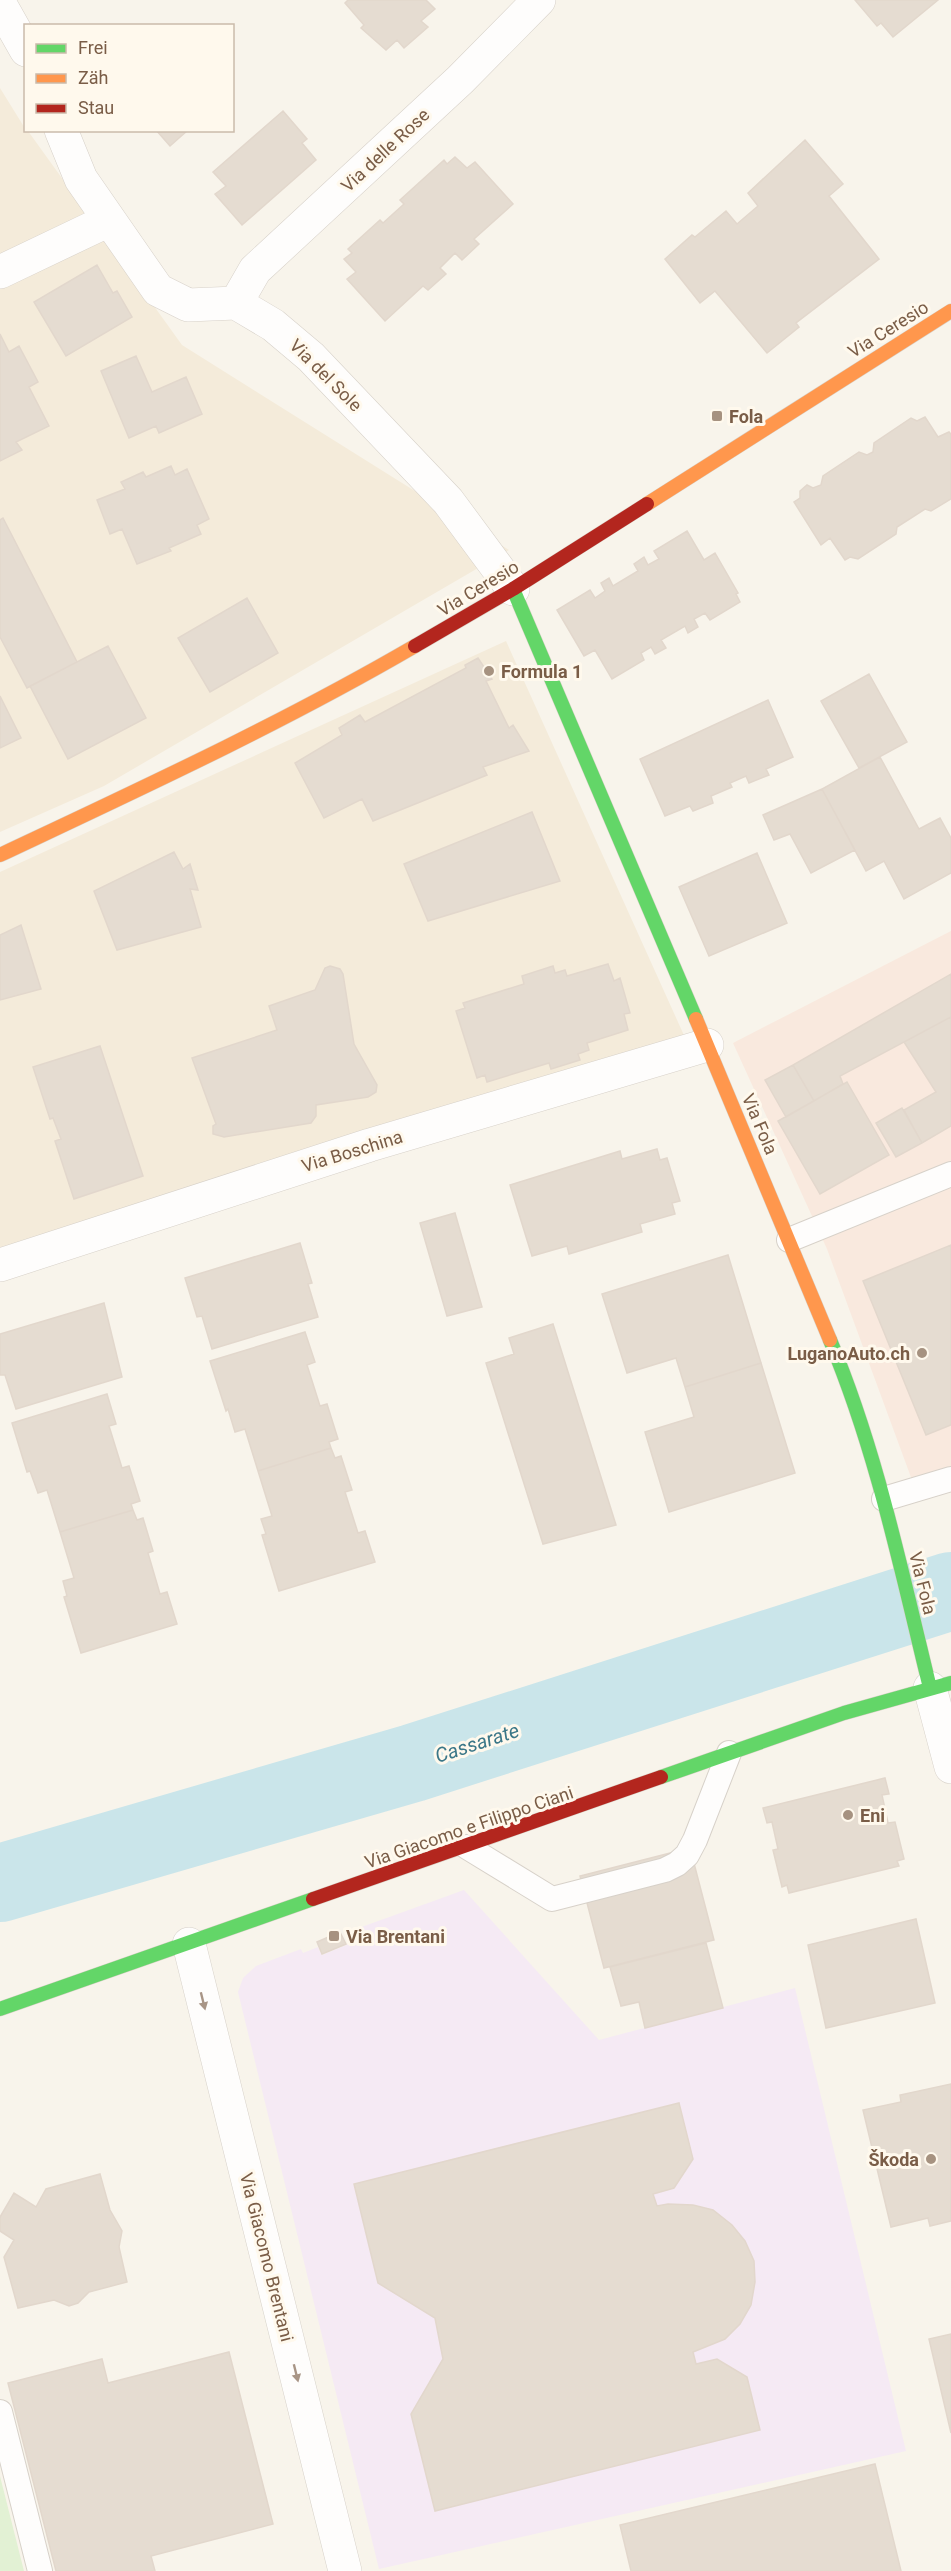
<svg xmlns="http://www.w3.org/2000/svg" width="951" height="2571" viewBox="0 0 951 2571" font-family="Roboto,sans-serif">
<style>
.residential{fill:#f4ebda}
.commercial{fill:#f9e9de}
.education{fill:#f5eaf4}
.green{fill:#e2f1d4}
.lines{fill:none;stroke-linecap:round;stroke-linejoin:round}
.river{stroke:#cae5ea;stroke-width:78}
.building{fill:#e5dcd1;stroke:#e2d7cc;stroke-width:1.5}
.lane-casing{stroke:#d7d1c9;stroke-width:26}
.street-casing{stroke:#d7d1c9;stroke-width:34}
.fast-casing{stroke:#d8d0c7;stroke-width:15}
.slow-casing{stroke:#d8d0c7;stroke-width:15}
.jam-casing{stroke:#d8d0c7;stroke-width:15}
.lane{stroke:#fefdfc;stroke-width:24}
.street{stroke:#fefdfc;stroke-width:33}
.fast{stroke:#63d668;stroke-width:14}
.slow{stroke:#ff974d;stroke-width:14}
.jam{stroke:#b3261e;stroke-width:14}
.oneway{fill:#a89586}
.poi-dot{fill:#a69280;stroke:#fff9ed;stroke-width:2}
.labels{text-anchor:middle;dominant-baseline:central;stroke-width:6;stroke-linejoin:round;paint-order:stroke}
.street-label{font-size:18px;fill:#7a5d47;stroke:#fff9ed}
.poi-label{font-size:18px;font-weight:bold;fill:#7a5d47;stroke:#fff9ed;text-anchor:start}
.water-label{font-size:20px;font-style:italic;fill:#3b7788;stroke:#fff9ed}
</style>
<rect width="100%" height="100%" fill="#f8f4eb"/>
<path class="residential" d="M0,88L26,130L28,131L182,345L509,550L104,786L0,832Z
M506,641L687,1042L0,1252V872Z"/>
<path class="commercial" d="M951,931V1474L912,1480L827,1249L733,1043Z"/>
<path class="education" d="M464,1890L599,2040L795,1988L906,2451L379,2569L238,1992L243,1978L256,1966L301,1949L303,1953L318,1947L322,1955L349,1944L345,1933Z"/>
<path class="green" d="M0,2476L24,2571H0Z"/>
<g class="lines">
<path class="river" d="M0,1883L413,1763L951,1591"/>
</g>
<path class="building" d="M348,0H426L435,9L421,21L428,27L404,48L397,40L386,50L361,28L364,25L345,3Z
M855,0H938L893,37L881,23L877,26Z
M283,111L307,139L302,143L316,160L242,225L215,194L226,186L213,172Z
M156,130H188L170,146Z
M805,140L843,184L829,196L879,259L796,323L799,327L767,353L715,291L700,303L665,259L692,235L695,237L726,211L737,224L758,206L748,193Z
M455,157L467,168L475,162L513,204L474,239L479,244L462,260L455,253L440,268L446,274L428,290L423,286L385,321L347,279L356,272L344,259L352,253L348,249L380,220L383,223L404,204L400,200L444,160L447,164Z
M97,265L113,293L117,291L132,317L66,356L34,302Z
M0,334L9,352L19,346L38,382L29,387L49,426L16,442L22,450L0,461Z
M136,356L152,392L186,377L202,414L159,433L156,426L129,438L101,371Z
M925,417L938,437L949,432L951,434V499L931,511L925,509L897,527L896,534L858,559L850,557L845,560L830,538L821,545L794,502L800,498V491L807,485L813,488L821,485L823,476L859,452L867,455L873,452L874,443L911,418L917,421Z
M171,466L175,475L187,469L209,519L197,525L201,534L169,548L171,551L137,564L122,529L110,534L97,500L125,489L121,482L143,472L146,477Z
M3,518L77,662L27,688L0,637V520Z
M687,531L704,560L715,553L738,593L736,594L740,602L710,620L705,613L694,619L698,627L688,633L685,626L661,640L666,648L655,654L651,647L641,653L644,660L612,679L595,650L584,656L557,610L590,590L595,598L605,591L601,583L609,578L613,586L638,571L634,564L644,557L648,565L659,559L654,551Z
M247,598L278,653L210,692L178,638Z
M108,646L146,718L68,759L30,686Z
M478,658L492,679L486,681L509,728L513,725L529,751L483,767L487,775L373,821L362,799L324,818L295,763L342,735L339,728L360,715L365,722L466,668L465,665Z
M869,674L907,742L859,768L821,701Z
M0,696L21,738L0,748Z
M768,700L793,757L766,769L769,775L749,783L746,776L730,783L732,787L711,796L713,803L693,811L690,806L665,816L640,759Z
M880,757L919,829L940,818L951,838V873L904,899L884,861L866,871L822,789Z
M822,789L855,850L811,873L790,834L774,840L763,815Z
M532,812L560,881L428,921L404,864Z
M174,852L183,869L190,864L198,890L190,889L201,927L117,950L94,891Z
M757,853L787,923L709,956L679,887Z
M21,925L41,989L0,1000V935Z
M608,964L614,981L620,978L630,1013L624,1014L628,1030L587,1043L589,1050L578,1054L580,1060L551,1069L549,1063L487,1082L485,1075L477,1078L456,1011L465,1008L463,1003L524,984L522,976L553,966L555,973L565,970L567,976Z
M330,966L340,969L343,974L354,1044L377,1085L376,1092L368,1097L316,1105V1116L311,1123L224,1137L213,1134V1126L216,1124L192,1058L277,1030L269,1006L315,990L325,968Z
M951,974V1017L840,1076L843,1084L814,1101L793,1065Z
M951,1017V1126L922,1143L904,1110L936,1092L904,1042Z
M100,1046L143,1176L74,1199L55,1141L61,1139L53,1118L50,1119L33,1067Z
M793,1065L814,1101L786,1117L765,1080Z
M847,1082L889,1155L820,1194L778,1121Z
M902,1108L922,1143L896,1157L876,1123Z
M657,1149L660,1160L667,1158L680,1201L672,1203L675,1214L640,1224L642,1232L569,1254L567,1246L532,1256L510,1185L620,1151L622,1159Z
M455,1213L482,1307L447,1316L420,1223Z
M300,1243L312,1283L308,1284L318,1317L212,1349L202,1316L197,1317L185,1278Z
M951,1245V1425L926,1435L863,1281Z
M728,1255L761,1363L685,1387L676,1358L627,1373L602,1294Z
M104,1303L122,1377L16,1409L5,1375H0V1334Z
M553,1324L616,1525L543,1544L486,1363L514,1354L509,1338Z
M305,1332L315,1362L307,1365L320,1406L327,1404L338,1439L329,1442L331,1448L258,1471L245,1429L235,1432L228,1409L226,1411L210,1361Z
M761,1363L795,1473L669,1512L645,1432L694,1417L685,1387Z
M107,1394L116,1424L109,1426L122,1468L129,1466L140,1501L131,1504L133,1510L60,1532L47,1490L38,1493L30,1471L27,1472L12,1423Z
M331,1448L335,1458L341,1456L352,1490L345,1492L358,1533L365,1531L375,1562L279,1591L262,1535L266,1534L261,1519L272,1516L258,1471Z
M133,1510L137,1520L143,1518L153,1551L148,1553L160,1594L167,1592L177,1624L81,1653L64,1597L67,1596L63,1581L74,1578L60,1532Z
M885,1778L889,1794L882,1795L888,1823L895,1822L904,1859L897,1861L899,1866L789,1893L787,1885L782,1887L773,1850L778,1849L772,1822L767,1823L763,1808Z
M690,1848L714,1940L604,1968L580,1876Z
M916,1919L935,2003L826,2028L808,1945Z
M340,1932L346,1944L322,1954L317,1942Z
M706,1943L723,2008L645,2028L639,2002L621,2006L610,1967Z
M951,2084V2221L930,2226L928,2218L891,2227L863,2110L901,2102L900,2095Z
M679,2103L693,2159L674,2188L653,2194L657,2206L668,2204L693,2205L713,2210L732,2225L745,2241L754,2261L755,2282L751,2305L740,2324L725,2339L693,2352L696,2364L717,2359L747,2377L760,2430L435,2511L411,2414L443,2359L435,2318L378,2283L354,2184Z
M100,2174L110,2210L122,2231L119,2247L127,2282L89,2292L78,2303L69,2306L54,2300L18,2308L4,2257L14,2240L0,2231V2217L14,2193L36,2207L46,2189Z
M951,2334V2433L929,2339Z
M229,2352L273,2524L151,2556L155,2571H56L8,2383L102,2359L108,2383Z
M875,2464L901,2571H631L620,2525Z"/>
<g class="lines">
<defs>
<path id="lane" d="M789,1240L951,1174
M884,1499L951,1479
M467,1847L552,1899L665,1870L677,1864L687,1855L695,1840L729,1753
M0,2412L40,2571"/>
<path id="street" d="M0,4L26,50
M61,130L81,179L158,290L188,305L236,303L273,325L311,357L448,501L513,589
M0,272L107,221
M236,303L255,270L460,80L539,0
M0,1265L370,1145L707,1045
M930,1688L951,1767
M189,1944L345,2571"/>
<path id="fast" d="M513,589L696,1019
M830,1340C877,1452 901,1570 930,1688
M661,1777L844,1713L951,1683
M0,2009L313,1899"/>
<path id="slow" d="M647,504L951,311
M0,855C140,789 281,724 415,646
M696,1019L830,1340"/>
<path id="jam" d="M415,646L513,589L647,504
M313,1899L661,1777"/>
</defs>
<use href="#lane" class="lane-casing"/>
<use href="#street" class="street-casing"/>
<use href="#fast" class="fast-casing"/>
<use href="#slow" class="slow-casing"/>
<use href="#jam" class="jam-casing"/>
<use href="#lane" class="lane"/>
<use href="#street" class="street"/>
<use href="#fast" class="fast"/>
<use href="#slow" class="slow"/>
<use href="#jam" class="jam"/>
</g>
<defs><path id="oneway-solid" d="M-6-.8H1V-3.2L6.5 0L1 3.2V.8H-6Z" transform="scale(1.5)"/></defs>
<g class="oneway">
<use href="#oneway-solid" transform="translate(203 2001) rotate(76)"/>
<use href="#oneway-solid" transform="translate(296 2373) rotate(76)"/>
</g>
<g class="poi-dot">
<rect x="711" y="410" width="12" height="12" rx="3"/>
<circle cx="489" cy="671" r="6"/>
<circle cx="922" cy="1353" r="6"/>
<circle cx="848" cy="1815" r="6"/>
<rect x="328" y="1930" width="12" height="12" rx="3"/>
<circle cx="931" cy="2159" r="6"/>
</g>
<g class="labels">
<g class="street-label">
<text transform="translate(385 150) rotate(-43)">Via delle Rose</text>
<text transform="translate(888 329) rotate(-32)">Via Ceresio</text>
<text transform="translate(326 375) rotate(45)">Via del Sole</text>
<text transform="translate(478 588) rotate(-31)">Via Ceresio</text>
<text transform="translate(760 1124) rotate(67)">Via Fola</text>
<text transform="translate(352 1151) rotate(-17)">Via Boschina</text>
<text transform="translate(923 1583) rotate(76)">Via Fola</text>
<text transform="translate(469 1827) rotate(-19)">Via Giacomo e Filippo Ciani</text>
<text transform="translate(267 2257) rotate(76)">Via Giacomo Brentani</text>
</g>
<g class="poi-label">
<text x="729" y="416">Fola</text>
<text x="501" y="671">Formula 1</text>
<text x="910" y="1353" text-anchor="end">LuganoAuto.ch</text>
<text x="860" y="1815">Eni</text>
<text x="346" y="1936">Via Brentani</text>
<text x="919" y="2159" text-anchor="end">Škoda</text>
</g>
<g class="water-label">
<text transform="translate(477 1743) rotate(-18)">Cassarate</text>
</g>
</g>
<rect x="24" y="24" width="210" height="108" fill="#fff9ed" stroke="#cabbab" stroke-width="1.5"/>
<rect x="36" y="44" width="30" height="9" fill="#63d668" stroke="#cabbab" stroke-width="1.5"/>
<text x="78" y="54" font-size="18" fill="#7a5d47">Frei</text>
<rect x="36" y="74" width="30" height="9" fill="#ff974d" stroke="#cabbab" stroke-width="1.5"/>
<text x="78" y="84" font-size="18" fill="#7a5d47">Zäh</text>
<rect x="36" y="104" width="30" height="9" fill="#b3261e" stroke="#cabbab" stroke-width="1.5"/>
<text x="78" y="114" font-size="18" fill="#7a5d47">Stau</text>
</svg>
